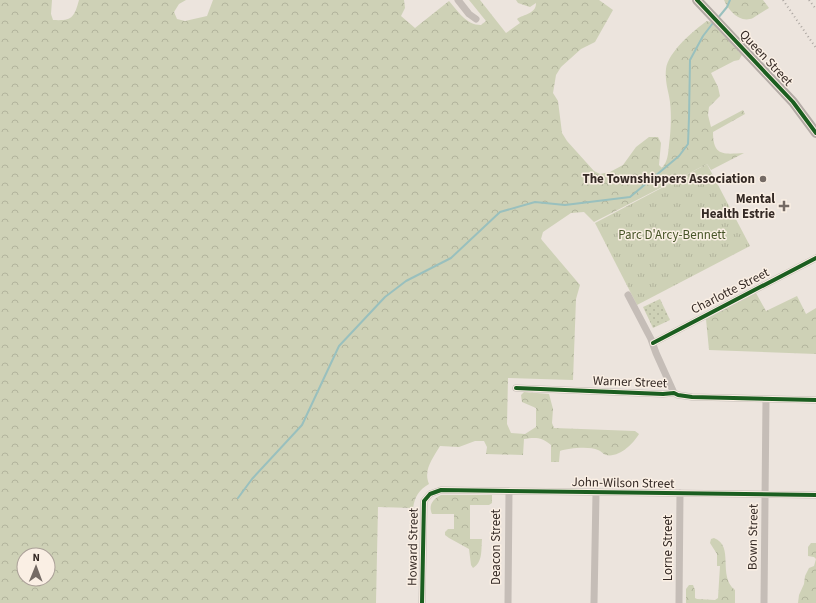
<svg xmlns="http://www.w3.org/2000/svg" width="816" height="603" viewBox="0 0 816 603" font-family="'Source Sans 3',sans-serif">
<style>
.forest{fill:url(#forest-crowns);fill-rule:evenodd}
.park{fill:url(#park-tufts)}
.garden{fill:url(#garden-dots)}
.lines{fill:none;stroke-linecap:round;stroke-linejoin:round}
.stream{stroke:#99c0be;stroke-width:2}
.minor{stroke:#c5bdb7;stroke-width:7}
.primary{stroke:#b4aba6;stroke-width:10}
.rail{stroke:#aca6a1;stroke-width:2;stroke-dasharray:1 3;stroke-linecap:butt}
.cycleway-casing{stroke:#faefe4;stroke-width:6}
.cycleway{stroke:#1b5e20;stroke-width:4}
.poi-dot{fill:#756b65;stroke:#faefe4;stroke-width:1.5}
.labels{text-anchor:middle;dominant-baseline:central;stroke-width:3;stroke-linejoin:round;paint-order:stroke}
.street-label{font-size:13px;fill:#352a25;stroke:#faefe4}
.poi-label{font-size:13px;font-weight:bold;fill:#352a25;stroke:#faefe4;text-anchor:end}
.park-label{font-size:13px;fill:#475528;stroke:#faefe4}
</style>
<defs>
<pattern id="forest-crowns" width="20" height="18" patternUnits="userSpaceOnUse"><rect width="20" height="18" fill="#ced1b6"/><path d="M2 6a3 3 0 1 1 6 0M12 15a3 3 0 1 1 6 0" fill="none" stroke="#b2b49c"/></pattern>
<pattern id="park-tufts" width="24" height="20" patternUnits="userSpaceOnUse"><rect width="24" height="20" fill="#ced1b6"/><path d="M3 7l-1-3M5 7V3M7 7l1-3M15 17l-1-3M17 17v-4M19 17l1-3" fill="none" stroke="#b2b49c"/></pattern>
<pattern id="garden-dots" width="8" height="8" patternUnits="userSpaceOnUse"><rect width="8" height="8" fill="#ced1b6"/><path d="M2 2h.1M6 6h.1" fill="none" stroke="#b2b49c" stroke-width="1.8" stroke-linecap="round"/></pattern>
</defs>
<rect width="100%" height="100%" fill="#ece4dd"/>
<path class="forest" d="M0,0H52L51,14L53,20C72,21 74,18 79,0H186L179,4L174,12L177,19L185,21L207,16L213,0H404L405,8L401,16L415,28L449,1C458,11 466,25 481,25L486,21L469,0H480L506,33L520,23L517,19C524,14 536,14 536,3L530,7L518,3L516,0H599L613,10L595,42L581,49L561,67L556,75L553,93L558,101L562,133L567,141L594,171L600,174L610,172L623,165L636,147L649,137H658L661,143L659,165L662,168C668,161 668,154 669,145C671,130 672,111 669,96C667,87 665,79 666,69C668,52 694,30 707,21L711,22L742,55L739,60L734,61L711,73L718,87L720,96L709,107L708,115L711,127L743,110L745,114L713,132C713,157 724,154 744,153L711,170L707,164L594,222L584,212L571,213L543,232L541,239L580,285L576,299L573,380L508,378L507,424L511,433L525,434L536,427V408L522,402L521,395L524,392L549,394L553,409L552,423L554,428L635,431L639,434C633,444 619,458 606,455C603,454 601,451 598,450C590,446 568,448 560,451L559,462H551V445C542,437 535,437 524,439L523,455L486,454L487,447L484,441H475L459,447L440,446C433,458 423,470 429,484C419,490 415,496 413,508L378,507L376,603H0ZM24,555H48V579H24Z
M724,0H763L769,8C764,11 758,15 753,18C740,24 728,10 724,0Z
M756,293L766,311L797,296L806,314L816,308V354L709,350L706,319Z
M441,495H492V503L489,505H470V539H482C481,550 483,562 473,568L471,565L469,549L449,538L445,535V532L448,529H454V514H432C428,505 433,499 441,495Z
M714,538C735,546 717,576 735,590V603H686V589L689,585H693L695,590V598L697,599L715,600L718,598L720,566H717V554L710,543L711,539Z
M811,543H816V603H798L799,595L804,584L805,576L809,568L814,566L816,559L814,557L808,556V547Z"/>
<path class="park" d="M707,164L750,246L637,305L595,223Z"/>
<path class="garden" d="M660,299L670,320L653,328L643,307Z"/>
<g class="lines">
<path class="stream" d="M718,18L727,7L730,0
M238,498L252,479L302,425L339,346L385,297L406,281L451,258L500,212L535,202L565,205L630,197L679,156L688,144L689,118L690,60L703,36L713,23"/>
<path class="minor" d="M458,0L469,14L476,19
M628,295L651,339L656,353L674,393
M653,343L816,258
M516,388L663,394L674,393L678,395L692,397L816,400
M422,603L424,501L430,494L441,490L816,495
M508,603L509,491
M594,603L596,493
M679,603L680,493
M764,603L766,399"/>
<path class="primary" d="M697,0L793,102L816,133"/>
<path class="rail" d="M783,0L816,48
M809,0L816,9"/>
<defs>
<path id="cycleway" d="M697,0L793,102L816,133
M653,343L816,258
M516,388L663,394L674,393L678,395L692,397L816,400
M422,603L424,501L430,494L441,490L816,495"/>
</defs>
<use href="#cycleway" class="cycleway-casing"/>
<use href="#cycleway" class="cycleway"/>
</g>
<g class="poi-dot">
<circle cx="763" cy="179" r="4"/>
<path d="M782 200h4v4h4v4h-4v4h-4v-4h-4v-4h4z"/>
</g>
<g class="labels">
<g class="street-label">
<text transform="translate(766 58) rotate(47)">Queen Street</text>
<text transform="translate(730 291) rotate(-27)">Charlotte Street</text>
<text transform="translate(630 382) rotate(2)">Warner Street</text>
<text transform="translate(623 483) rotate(1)">John-Wilson Street</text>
<text transform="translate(753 537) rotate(-89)">Bown Street</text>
<text transform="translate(413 547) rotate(-89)">Howard Street</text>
<text transform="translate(496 547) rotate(-90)">Deacon Street</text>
<text transform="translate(668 548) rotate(-90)">Lorne Street</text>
</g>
<g class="poi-label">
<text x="755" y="179">The Townshippers Association</text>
<text x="775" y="199">Mental<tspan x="775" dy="15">Health Estrie</tspan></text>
</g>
<g class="park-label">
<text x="672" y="235">Parc D'Arcy-Bennett</text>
</g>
</g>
<g transform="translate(36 567) rotate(1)"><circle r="19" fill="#faefe4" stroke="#aba098"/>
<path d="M0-3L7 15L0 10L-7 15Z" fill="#756b65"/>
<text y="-6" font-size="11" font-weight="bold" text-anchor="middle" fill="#352a25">N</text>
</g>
</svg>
